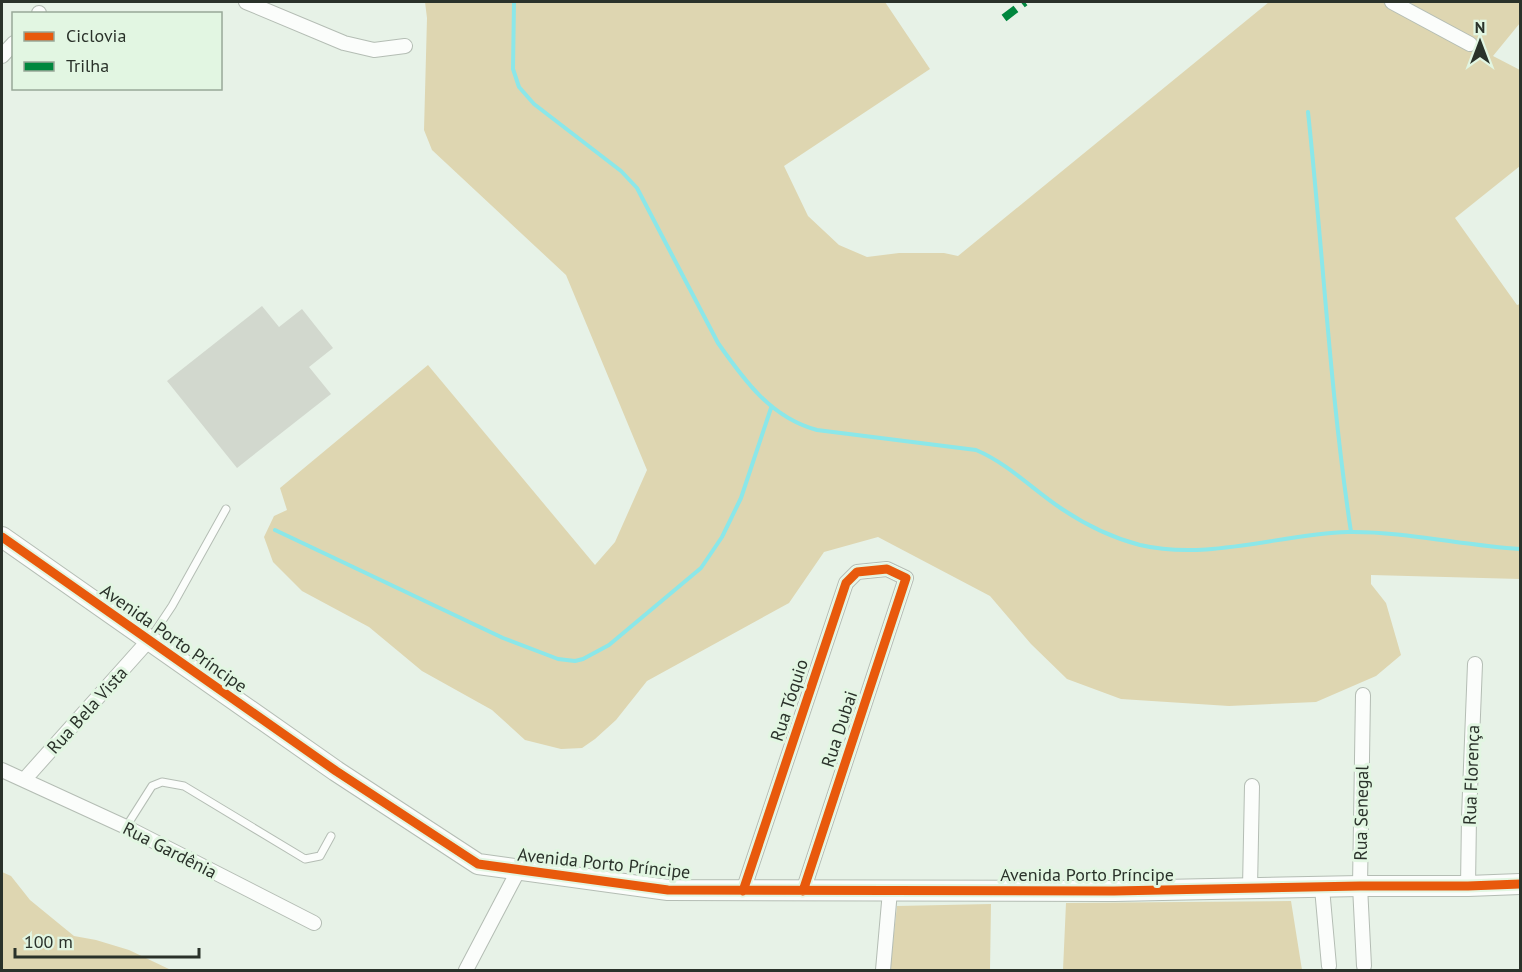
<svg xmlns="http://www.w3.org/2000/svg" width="1522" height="972" viewBox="0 0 1522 972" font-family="'PT Sans',sans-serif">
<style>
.green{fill:#ded6b1}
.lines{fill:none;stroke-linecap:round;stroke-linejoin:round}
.stream{stroke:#8be7e9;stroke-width:4}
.building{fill:#d2d8ce}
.lane-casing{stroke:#b4bdb4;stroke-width:9}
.street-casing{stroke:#b4bdb4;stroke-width:16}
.secondary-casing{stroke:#b4bdb4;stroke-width:22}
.lane{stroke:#fbfdfb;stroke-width:7}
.street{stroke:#fbfdfb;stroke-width:14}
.secondary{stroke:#fbfdfb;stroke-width:20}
.quiet{stroke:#00873e;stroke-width:8;stroke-dasharray:15 8;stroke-linecap:butt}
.cycleway-casing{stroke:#e2f6e2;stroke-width:13}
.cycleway{stroke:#e8590c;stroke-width:9}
.labels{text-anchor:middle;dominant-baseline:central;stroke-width:6;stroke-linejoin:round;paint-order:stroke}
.street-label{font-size:18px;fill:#2a322a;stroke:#e2f6e2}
</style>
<rect width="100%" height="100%" fill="#e7f2e7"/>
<path class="green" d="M425,2H885L930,69L784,166L808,216L839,245L867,257L899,253H944L958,256L1269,2H1520V23L1493,56L1520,70V166L1455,218L1517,305L1520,304V579L1371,575V584L1386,603L1401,655L1376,676L1316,702L1229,706L1121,699L1067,679L1031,644L990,596L878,537L824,552L789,603L647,681L616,720L595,739L582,748L561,749L525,740L492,710L422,671L369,627L302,591L273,562L264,537L274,516L287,510L280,488L428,365L595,565L615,542L647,470L566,275L432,150L424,130L427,18Z
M2,872L11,876L30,900L74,936L96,940L129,950L171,970H2Z
M1291,901L1302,970H1063L1066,903Z
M991,904L990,970H890L897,906Z"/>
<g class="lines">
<path class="stream" d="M514,2L513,69L519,87L534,104L621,171L637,188L718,343C744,380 771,418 817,430L976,450C1009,464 1033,490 1062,509C1086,525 1113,538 1140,545C1209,561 1280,534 1348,532C1405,531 1464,546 1520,549
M1308,112C1323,252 1330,393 1351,532
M275,530L503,638L558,659L575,661L583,659L609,645L701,568L722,537L741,498L771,408"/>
</g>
<path class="building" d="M262,306L279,327L302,309L333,348L309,367L331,394L237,468L167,381Z"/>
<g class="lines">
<defs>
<path id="lane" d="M150,639L172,606L226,509
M126,827L152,786L162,782L184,786L305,859L320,856L331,836"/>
<path id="street" d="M246,2L344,43L374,50L405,46
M1392,2L1470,44
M39,14V13
M2,56L14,43
M1363,695L1360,886L1364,966
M2,770L126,827L314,923
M24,780L149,640
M1468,886L1469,817L1475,664
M1250,888L1252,786
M1322,888L1329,966
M743,891L846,583L857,572L887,569L906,578L803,891
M466,970L518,871
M883,970L890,891"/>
<path id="secondary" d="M2,537L336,771L478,864L668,890L1114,891L1360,886H1468L1520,884"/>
</defs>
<use href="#lane" class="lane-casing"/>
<use href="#street" class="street-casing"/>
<use href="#secondary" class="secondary-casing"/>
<use href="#lane" class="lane"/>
<use href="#street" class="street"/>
<use href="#secondary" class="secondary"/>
<path class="quiet" d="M1004,18L1025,2"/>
<defs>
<path id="cycleway" d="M2,537L336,771L478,864L668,890L1114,891L1360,886H1468L1520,884
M743,891L846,583L857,572L887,569L906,578L803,891"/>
</defs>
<use href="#cycleway" class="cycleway-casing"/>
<use href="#cycleway" class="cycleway"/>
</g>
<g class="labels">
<g class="street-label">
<text transform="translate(174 638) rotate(35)">Avenida Porto Príncipe</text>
<text transform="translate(789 700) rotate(-72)">Rua Tóquio</text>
<text transform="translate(87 710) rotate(-48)">Rua Bela Vista</text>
<text transform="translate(839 729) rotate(-72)">Rua Dubai</text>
<text transform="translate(1471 775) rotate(-88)">Rua Florença</text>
<text transform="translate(1361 813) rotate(-89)">Rua Senegal</text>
<text transform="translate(170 850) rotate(27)">Rua Gardênia</text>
<text transform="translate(604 863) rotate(6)">Avenida Porto Príncipe</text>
<text x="1087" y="874">Avenida Porto Príncipe</text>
</g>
</g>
<rect width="1522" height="972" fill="none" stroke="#2a322a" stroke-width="6"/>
<rect x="12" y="12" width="210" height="78" fill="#e2f6e2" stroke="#98a898" stroke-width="1.5"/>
<rect x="24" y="32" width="30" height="9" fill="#e8590c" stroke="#98a898" stroke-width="1.5"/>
<text x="66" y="42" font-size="18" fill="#2a322a">Ciclovia</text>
<rect x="24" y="62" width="30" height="9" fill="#00873e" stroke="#98a898" stroke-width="1.5"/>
<text x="66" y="72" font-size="18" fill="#2a322a">Trilha</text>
<g transform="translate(1480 42)" stroke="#e2f6e2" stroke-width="4.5" paint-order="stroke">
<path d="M0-4.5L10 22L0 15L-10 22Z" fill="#2a322a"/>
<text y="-9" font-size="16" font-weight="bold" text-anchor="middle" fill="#2a322a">N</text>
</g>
<path d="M15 948v9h184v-9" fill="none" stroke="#2a322a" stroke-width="3"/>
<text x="24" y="948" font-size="18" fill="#2a322a" stroke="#e2f6e2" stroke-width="4.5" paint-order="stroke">100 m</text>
</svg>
